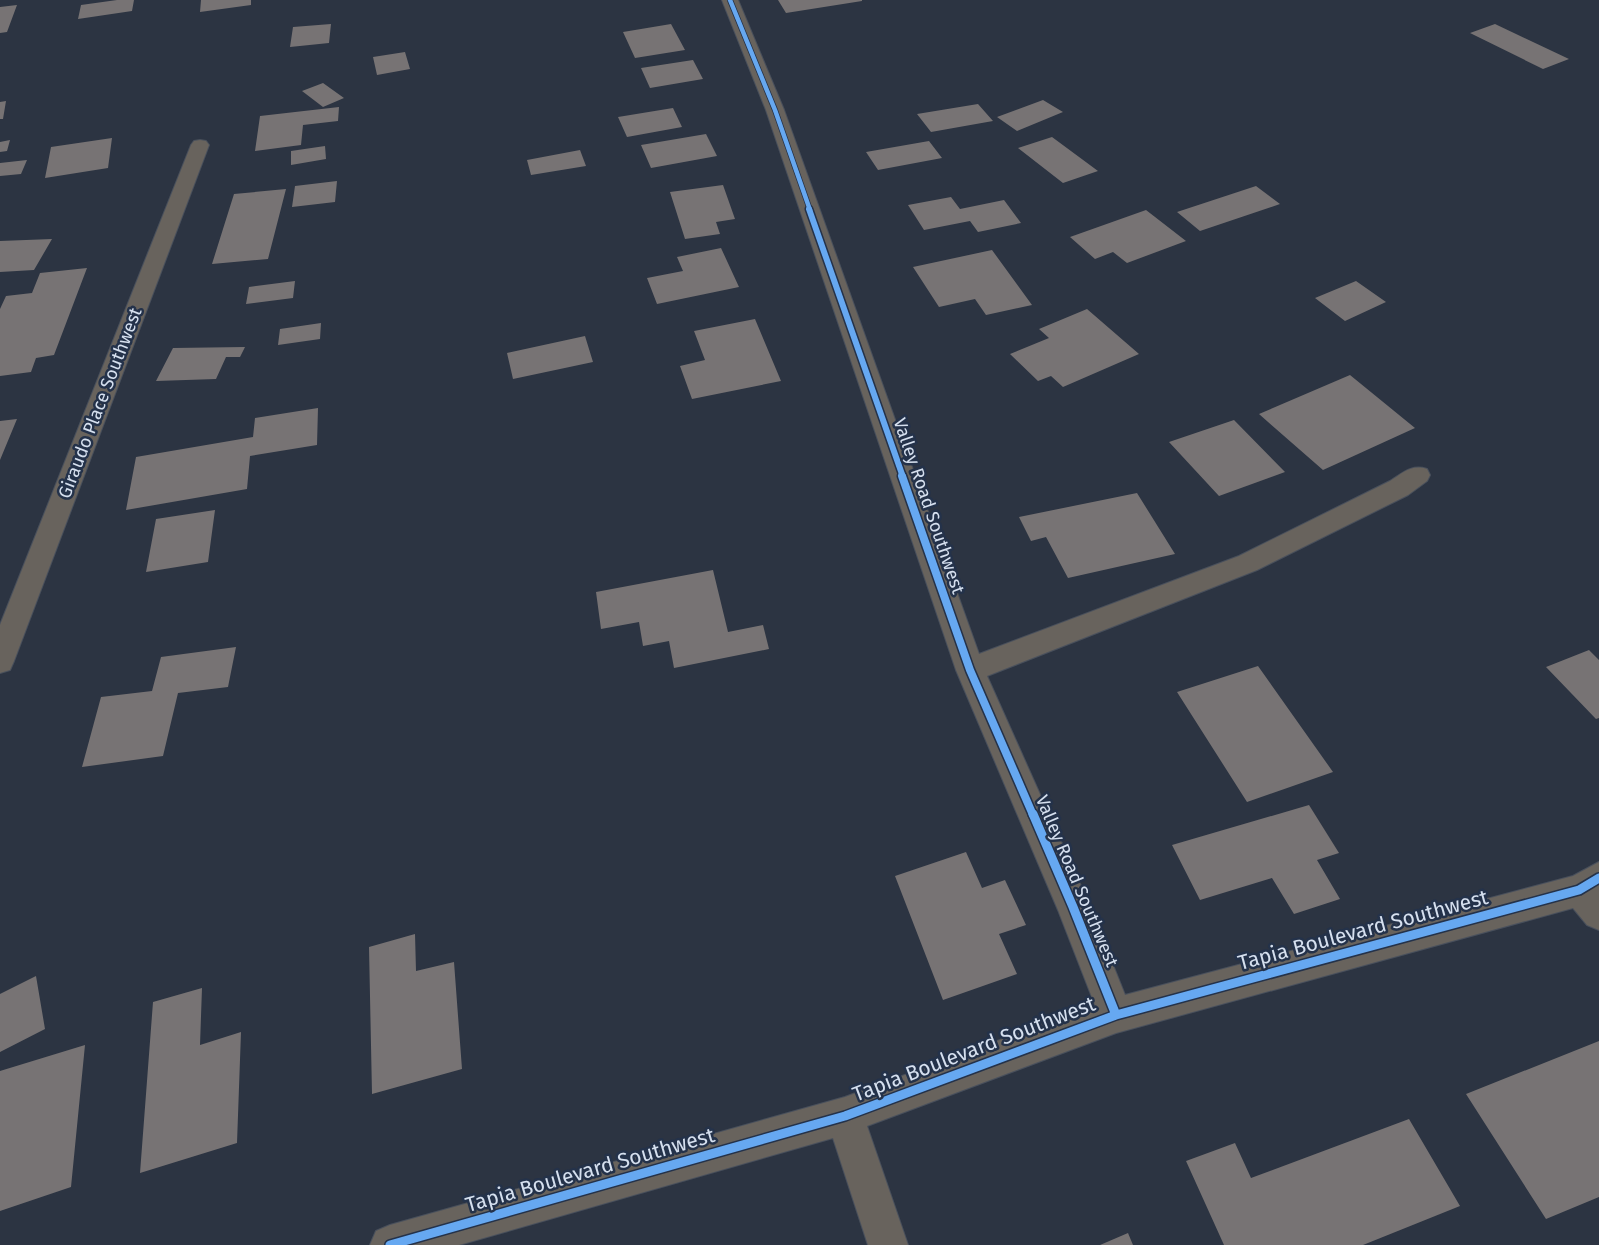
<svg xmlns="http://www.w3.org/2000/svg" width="1599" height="1245" viewBox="0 0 1599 1245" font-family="'Fira Sans',sans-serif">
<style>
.building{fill:#777374}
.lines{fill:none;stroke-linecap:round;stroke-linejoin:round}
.minor-casing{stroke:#49505c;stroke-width:2}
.minor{fill:#68635d;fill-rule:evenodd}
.cycleway-far3-casing{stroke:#24324a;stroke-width:6}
.cycleway-far2-casing{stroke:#24324a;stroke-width:9}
.cycleway-far1-casing{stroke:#24324a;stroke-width:11}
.cycleway-casing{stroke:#24324a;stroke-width:12}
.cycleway-far3{stroke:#66a8f1;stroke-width:4.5}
.cycleway-far2{stroke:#66a8f1;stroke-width:6}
.cycleway-far1{stroke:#66a8f1;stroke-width:8}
.cycleway{stroke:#66a8f1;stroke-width:9}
.labels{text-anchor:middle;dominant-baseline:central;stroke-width:5;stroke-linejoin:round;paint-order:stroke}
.street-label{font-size:18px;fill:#d6e0ef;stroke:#24324a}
.near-street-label{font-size:21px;fill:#d6e0ef;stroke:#24324a}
</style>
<rect width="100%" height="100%" fill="#2c3442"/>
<path class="building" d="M117,0H134L132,11L78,19L81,5Z
M201,0H251V5L200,12Z
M778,0H862V1L786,13Z
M17,5L7,32L0,33V7Z
M331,24L329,43L290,47L293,27Z
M671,24L685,50L635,58L623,32Z
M1495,24L1569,59L1543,69L1470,33Z
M405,52L410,69L377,75L373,57Z
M693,60L703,79L650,88L641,68Z
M323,83L344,98L323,107L302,91Z
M1043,100L1063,112L1017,131L997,117Z
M6,101L3,119H0V102Z
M978,104L993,121L931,132L917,114Z
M339,107L338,121L303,125L301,145L255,151L260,116Z
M673,108L682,127L627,137L618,117Z
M706,134L717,156L651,168L641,145Z
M1052,137L1098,171L1063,183L1018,148Z
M112,138L108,168L45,178L51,147Z
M10,140L7,151L0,152V142Z
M929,141L942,158L878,170L866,152Z
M325,146L326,159L291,165V151Z
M580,150L586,166L531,175L527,160Z
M27,160L21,174L0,176V163Z
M337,181L335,202L292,207L295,186Z
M723,185L735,219L716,222L720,234L685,239L670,192Z
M1256,186L1280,204L1200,231L1177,212Z
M286,189L268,259L212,264L234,194Z
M951,197L960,209L1004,200L1021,223L978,232L970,221L924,230L908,205Z
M1146,210L1186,241L1127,263L1113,252L1095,259L1070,237Z
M52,239L34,270L0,272V241Z
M721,248L739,287L657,304L647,278L683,271L677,257Z
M992,250L1032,305L986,315L975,299L939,307L913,267Z
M87,268L54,355L36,358L31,372L0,376V309L6,296L32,293L40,273Z
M295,281L293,298L246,304L249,287Z
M1356,281L1386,302L1345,321L1315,298Z
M1087,309L1139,354L1063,387L1051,376L1038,381L1010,354L1049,338L1039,329Z
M755,319L781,381L692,399L680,366L705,360L694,331Z
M321,323L320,339L278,345L280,329Z
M585,336L593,362L513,379L507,353Z
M245,347L240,357H226L216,379L156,381L173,348Z
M1350,375L1415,428L1323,470L1259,414Z
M318,408L317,445L250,456L247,489L126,510L136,457L253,437L255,418Z
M17,419L0,460V421Z
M1234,420L1285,472L1219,496L1169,442Z
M1137,493L1175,554L1068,578L1046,537L1031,541L1019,517Z
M215,510L208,562L146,572L156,519Z
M713,570L728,632L763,625L769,649L674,668L669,641L643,646L639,622L601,629L596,592Z
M236,647L228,687L178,693L163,756L82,767L101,697L152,691L161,657Z
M1589,650L1599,660V718L1596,719L1546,667Z
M1258,666L1333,772L1247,802L1177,692Z
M1309,805L1339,853L1317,860L1340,899L1294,914L1272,878L1200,900L1172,845Z
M966,852L982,888L1005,880L1026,925L999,934L1017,974L943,1000L895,876Z
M415,934L416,971L454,962L462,1069L372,1094L369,947Z
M36,976L45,1029L0,1052V994Z
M202,988L200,1045L241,1032L237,1143L140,1173L153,1002Z
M1599,1041V1197L1546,1219L1466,1094Z
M85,1045L71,1187L0,1211V1071Z
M1409,1119L1460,1206L1363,1245H1224L1186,1161L1235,1143L1251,1178Z
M1128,1233L1133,1245H1100Z"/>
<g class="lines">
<defs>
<path id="minor" d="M722,0H738L784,110L979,654L1239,556L1390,481C1403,473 1411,464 1427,469L1430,475L1427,481L1408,495L1257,570L987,676L1085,895L1125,995L1573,876L1599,862V930L1587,925L1573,908L1116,1033L867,1126L908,1245H868L833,1138L459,1245H370L376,1231L390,1225L845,1097L1095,1005L1058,910L956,670L766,110Z
M200,140L206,141L209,145L14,661L10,670L0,673V625L191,145L194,141Z"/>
</defs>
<use href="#minor" class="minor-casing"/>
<use href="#minor" class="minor"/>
<defs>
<path id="cycleway-far3" d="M730,0L775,110L810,210"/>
<path id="cycleway-far2" d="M809,209L903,477"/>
<path id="cycleway-far1" d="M902,476L970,670L1033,815"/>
<path id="cycleway" d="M1033,814L1073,907L1116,1015
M390,1245L845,1116L1116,1015L1579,890L1599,878"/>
</defs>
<use href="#cycleway-far3" class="cycleway-far3-casing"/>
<use href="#cycleway-far2" class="cycleway-far2-casing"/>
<use href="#cycleway-far1" class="cycleway-far1-casing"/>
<use href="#cycleway" class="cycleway-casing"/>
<use href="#cycleway-far3" class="cycleway-far3"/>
<use href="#cycleway-far2" class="cycleway-far2"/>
<use href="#cycleway-far1" class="cycleway-far1"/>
<use href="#cycleway" class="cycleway"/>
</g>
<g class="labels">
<g class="street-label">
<text transform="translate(100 403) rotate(-69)">Giraudo Place Southwest</text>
<text transform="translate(929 506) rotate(71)">Valley Road Southwest</text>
<text transform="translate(1077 881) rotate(67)">Valley Road Southwest</text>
</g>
<g class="near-street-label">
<text transform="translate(1363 930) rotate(-15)">Tapia Boulevard Southwest</text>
<text transform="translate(974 1049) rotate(-21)">Tapia Boulevard Southwest</text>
<text transform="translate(590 1170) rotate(-16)">Tapia Boulevard Southwest</text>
</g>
</g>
</svg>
